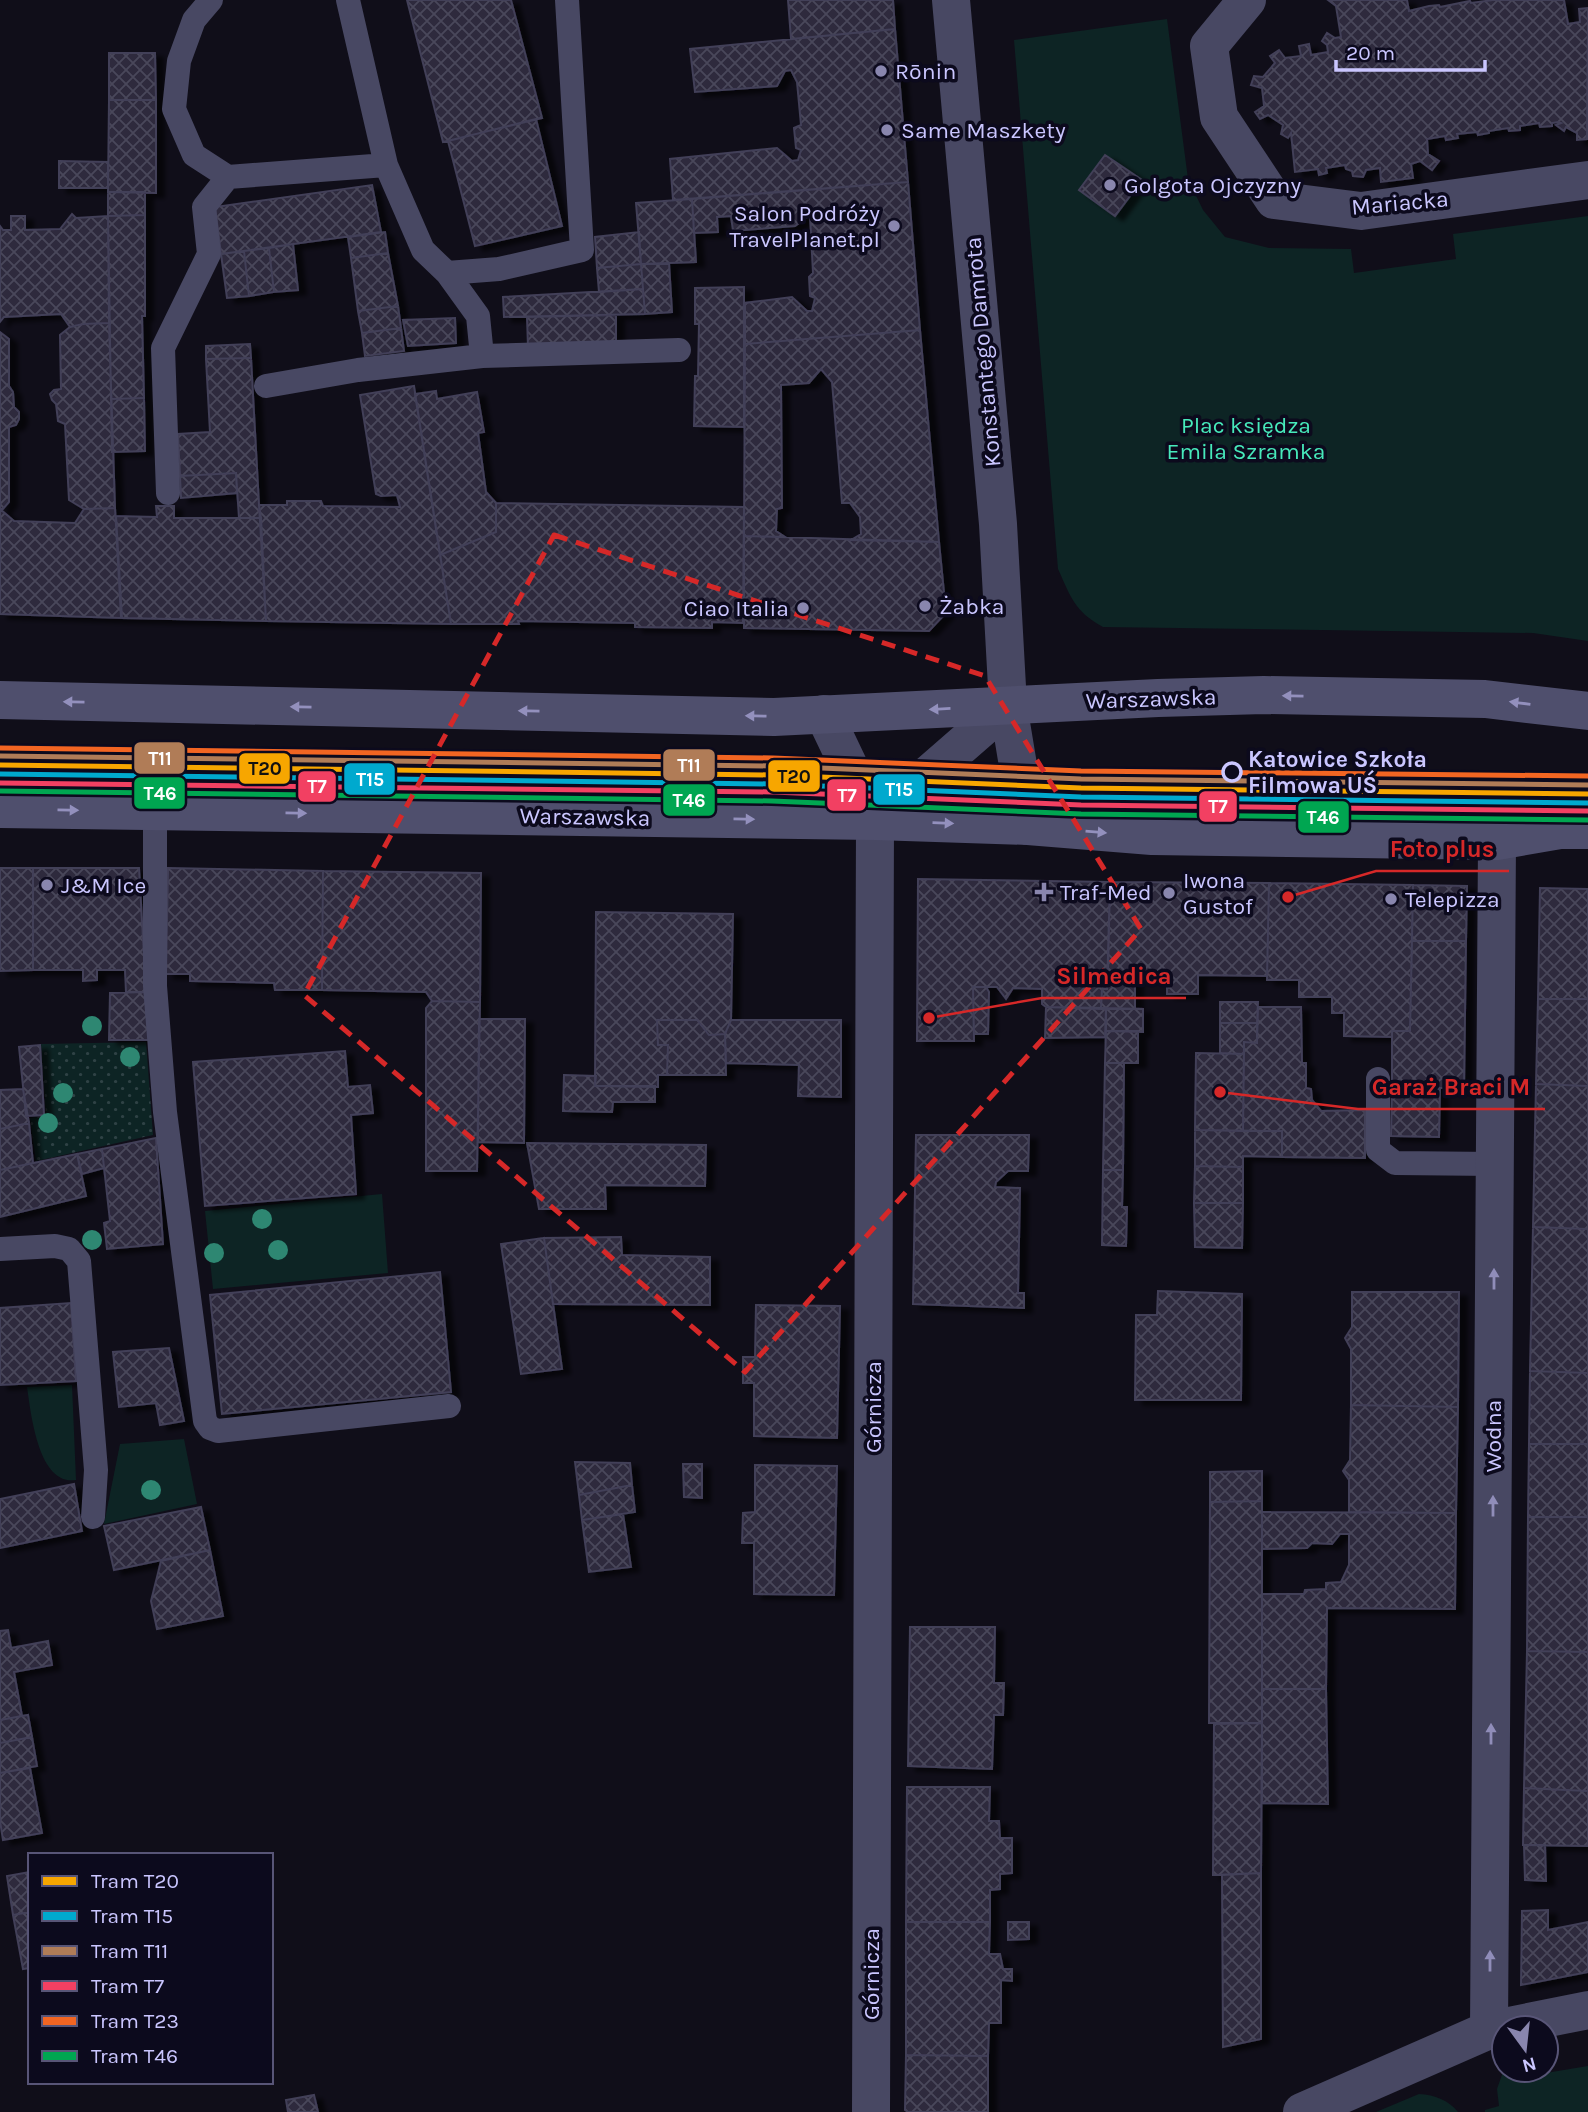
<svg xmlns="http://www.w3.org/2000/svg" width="1588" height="2112" viewBox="0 0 1588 2112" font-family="Karla,sans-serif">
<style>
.green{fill:#0d2424}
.garden{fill:url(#garden-dots)}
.building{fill:url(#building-cross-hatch);stroke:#423f58;stroke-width:2;filter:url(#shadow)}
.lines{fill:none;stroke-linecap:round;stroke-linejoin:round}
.lane{stroke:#484863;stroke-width:24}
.street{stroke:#484863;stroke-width:38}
.secondary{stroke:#4f4f6d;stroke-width:38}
.tram-1-casing{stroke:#0c0a1d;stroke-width:10}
.tram-2-casing{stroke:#0c0a1d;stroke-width:10}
.tram-3-casing{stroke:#0c0a1d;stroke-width:10}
.tram-4-casing{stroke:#0c0a1d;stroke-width:10}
.tram-5-casing{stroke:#0c0a1d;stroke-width:10}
.tram-6-casing{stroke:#0c0a1d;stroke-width:10}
.tram-1{stroke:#f7a600;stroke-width:5}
.tram-2{stroke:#00a9ce;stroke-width:5}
.tram-3{stroke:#b07c57;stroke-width:5}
.tram-4{stroke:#f24062;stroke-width:5}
.tram-5{stroke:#f26522;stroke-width:5}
.tram-6{stroke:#00a651;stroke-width:5}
.tree{fill:#2e8772}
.oneway{fill:#9390bd}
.oneway2{fill:#908db9}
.marked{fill:none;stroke:#d62828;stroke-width:5;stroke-dasharray:14 9;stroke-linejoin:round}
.poi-dot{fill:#8986ae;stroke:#0c0a1d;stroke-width:2.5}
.stop-dot{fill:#0c0a1d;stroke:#cac6ff;stroke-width:3.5}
.labels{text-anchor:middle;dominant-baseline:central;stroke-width:7;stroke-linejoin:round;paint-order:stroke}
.poi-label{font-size:23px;fill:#cac6ff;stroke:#0c0a1d;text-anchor:start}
.street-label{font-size:23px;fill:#cac6ff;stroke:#0c0a1d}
.park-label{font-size:23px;fill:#47eabb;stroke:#0c0a1d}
.stop-label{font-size:23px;font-weight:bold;fill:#cac6ff;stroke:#0c0a1d;text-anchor:start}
.leader{fill:none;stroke:#d62828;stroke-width:2.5}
.callout-dot{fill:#d62828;stroke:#0c0a1d;stroke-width:2.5}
.callout-label{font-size:24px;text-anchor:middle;font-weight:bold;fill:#d62828;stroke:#0c0a1d;stroke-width:7;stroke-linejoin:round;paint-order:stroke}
.line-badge{stroke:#0c0a1d;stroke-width:2.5}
.badge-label{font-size:19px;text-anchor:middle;font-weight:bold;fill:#fff}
.pale-badge-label{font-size:19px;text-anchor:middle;font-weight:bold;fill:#111}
</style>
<defs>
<pattern id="garden-dots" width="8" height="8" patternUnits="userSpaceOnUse" patternTransform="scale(1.75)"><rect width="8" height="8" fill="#0d2424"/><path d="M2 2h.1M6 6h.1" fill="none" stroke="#2f4245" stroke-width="1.8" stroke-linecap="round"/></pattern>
<pattern id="building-cross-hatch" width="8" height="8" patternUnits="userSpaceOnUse" patternTransform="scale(1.75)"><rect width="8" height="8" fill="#2d2a3d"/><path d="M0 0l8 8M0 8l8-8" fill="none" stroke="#4a475a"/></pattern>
<filter id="shadow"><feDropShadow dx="8" dy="4.5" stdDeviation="2" flood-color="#0009"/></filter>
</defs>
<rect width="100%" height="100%" fill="#100e19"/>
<path class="green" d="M1167,19L1188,179L1203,210L1225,237L1269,248L1351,249L1354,273L1456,259L1453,234L1588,216V641L1533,633L1103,627C1074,611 1071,597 1058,569L1014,40Z
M382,1194L388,1273L213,1289L205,1211Z
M72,1385L76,1480C38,1486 31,1413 27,1387Z
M184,1439L197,1504L104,1524L120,1444Z
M1588,2066V2112H1485V2110L1499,2106L1497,2089L1504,2069L1537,2070L1540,2074Z
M1419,2094C1435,2095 1448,2100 1458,2112H1376Z"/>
<path class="garden" d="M146,1042L153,1135L36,1161L30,1118L46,1116L41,1044Z"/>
<path class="building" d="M407,0H511L542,118L443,142Z
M788,0H893L895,29L791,39Z
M1328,0H1407L1409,11L1429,6L1439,5L1440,7L1470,1L1471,3L1493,0H1564L1568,24L1580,22L1579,9L1588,8L1587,139L1577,140V133L1566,127L1564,131L1556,125L1561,123L1558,122L1552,123V126L1540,127L1539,123L1520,126V130L1509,131L1508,128L1489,131V133L1478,135L1477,132L1457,134L1458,138L1446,140L1445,136L1427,139L1428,154L1439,161L1432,170L1420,161L1411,164L1413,178L1381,182L1380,168L1366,170L1363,177L1353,176L1352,171L1346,169L1345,165L1326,168L1327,173L1319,175L1318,169L1295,172L1291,133L1288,138L1281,134L1283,125L1268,115L1260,119L1255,112L1264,106L1262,88L1251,85L1254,76L1263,77L1275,63L1270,56L1279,50L1285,58L1301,56L1299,46L1309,44L1311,55L1328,52L1327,45L1322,41L1327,33L1335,38L1341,37L1336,6Z
M895,29L908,182L673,200L670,159L777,148L792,161L798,160L801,150L796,148L794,128L801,125L797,82L791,70L785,71L777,86L695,92L690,49Z
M109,53H155L156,100H109Z
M109,100H156V193L108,192Z
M536,119L562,226L475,246L448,141Z
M1105,155L1142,180L1115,216L1079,190Z
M59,161L108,162V188H59Z
M908,182L920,330L745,344V303L792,297L807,311H812L815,298L810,296L809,277L813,273L810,215L795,226L733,231L731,216L717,217L718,232L694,233L692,199Z
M372,185L381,232L221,254L215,207Z
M108,192H145V215L108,216Z
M692,199L696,262L641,264L636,203Z
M72,214L76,218L108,216L109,323L83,324L70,327L61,314L4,317L0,322V226L3,230H11V216H25V230L60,229Z
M145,215V316H142L144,398L111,399L108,216Z
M385,232L388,253L351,258L348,237Z
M639,232L641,264L597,268L595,237Z
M293,244L298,290L274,292L269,248Z
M269,248L274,292L249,296L244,251Z
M244,251L249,296L227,298L221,254Z
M388,253L398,306L358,311L351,258Z
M669,263L672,312L645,314L641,264Z
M641,264L643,289L599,292L597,268Z
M744,287V427L694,426L695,376H698L699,324H695V288Z
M643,289L645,314L504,317L503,297Z
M398,306L401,328L362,333L358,311Z
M616,315V344L528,347L527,317Z
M455,318L456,343L408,346L403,320Z
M109,323L115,508L84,509L69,500L65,424L58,421L56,404L52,400L50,394L54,390L61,389L60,335L70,327L83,324Z
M401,328L404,351L365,356L362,333Z
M920,330L939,542L851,540L861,534L860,517L850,503H842L832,382L821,369L809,383L781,385L782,508L777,509L776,531L785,537L744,536L745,344Z
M0,332L9,339V386L13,392L14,407L19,412V419L16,425L9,427V502L3,509H0Z
M250,344L251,358L206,359V346Z
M251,358L259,505L261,518H239L236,473L180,476L178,434L210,432L206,359Z
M414,386L451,624L266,621L259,505H287V501H321L323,506L400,507L397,495L381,496L376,494L360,395Z
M436,391L437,399L477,392L484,432L478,433L486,492L496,503V532L440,555L415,394Z
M144,398L145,451L112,452L111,399Z
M236,473L237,493L181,498L180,476Z
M496,503L744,507L743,623L712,622V628L635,627V623L518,621L519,624H451L440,555L496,532Z
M156,506H174V518H261L266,621L122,618L116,516L157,517Z
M115,508L121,618L0,614V509L14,521L75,523L84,509Z
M744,536L939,542L946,613L929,631L744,628Z
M0,868H33V970L0,971Z
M33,868H139L146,992H126L125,970H97V980L83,981V970H33Z
M168,868L323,871L322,990H275L274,983L190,981V974H166Z
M323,871L481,873L480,1002L432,1001L426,992L322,990Z
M918,879L1110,882L1107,989H1102L1101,1009L1046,1007L1042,1004V989L1013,988L1006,999L997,987H973L974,1041H917Z
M1110,882L1269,883L1267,976L1198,975V994H1167V975L1108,973Z
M1269,883L1413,885L1410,1031H1392V1037L1344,1036V1013H1332V997H1299V980H1267Z
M1413,885L1467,886L1466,941H1412Z
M1540,888L1588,889V999H1538Z
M596,912L733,914L731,1020L725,1034L709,1035L697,1020H657L658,1045H668L667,1075H658V1087L595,1086Z
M1412,941H1466L1464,1088H1392V1031H1410Z
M1108,973L1135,974V1009H1101L1102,989H1107Z
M973,987H986L989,992L988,1034H974Z
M146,992L149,1040H109L110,993Z
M1538,999H1588V1086L1536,1084Z
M432,1001L480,1002L477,1171H426V1008Z
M1220,1002H1258L1257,1023H1220Z
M1046,1007L1106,1008L1105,1037L1045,1038Z
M1258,1007H1301L1302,1063H1306V1088L1311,1089L1312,1100L1321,1111L1365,1110V1158L1282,1157V1131H1243L1244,1042L1257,1043Z
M1106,1008L1143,1009V1032L1106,1031Z
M479,1019H525L524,1143L478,1142Z
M657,1020H697L709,1035L725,1034L726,1075H667L668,1045H658Z
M731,1020H841V1097L798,1096L799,1065L726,1063L725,1034Z
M1220,1023H1257V1043L1244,1042V1054L1220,1053Z
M1106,1031H1138V1063H1105Z
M40,1045L44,1115L26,1116L19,1047Z
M345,1051L348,1087L370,1085L373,1113L351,1115L356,1194L205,1206L193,1062Z
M1196,1053L1244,1054L1243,1131L1195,1130Z
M1105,1063H1124L1123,1170H1103Z
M564,1075L596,1076L595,1086H655V1102H613L612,1112L563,1111Z
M1536,1084L1588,1086V1229L1533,1227Z
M1392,1088L1440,1089L1439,1137L1391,1136Z
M23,1089L29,1123L0,1129V1090Z
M29,1123L33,1163L0,1170V1129Z
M1195,1130L1282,1131V1157L1243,1156V1167L1195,1166Z
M916,1135H1029L1028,1171H1008L996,1182L995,1187L1020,1188L1018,1293H1024V1308L913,1304Z
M156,1138L163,1244L107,1249L104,1223L110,1221L102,1149Z
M527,1143L706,1145L705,1186L605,1185L606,1209H539Z
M102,1149L104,1168L82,1174L77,1154Z
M77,1154L86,1196L0,1217V1170Z
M1195,1166L1243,1167V1203H1194Z
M1103,1170H1123L1122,1207H1127L1126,1246L1102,1245Z
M1194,1203H1243L1242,1248L1195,1247Z
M1533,1227L1588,1229V1373L1530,1371Z
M621,1237L622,1255L710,1257V1305L553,1304L544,1238Z
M544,1238L562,1369L521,1374L501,1244Z
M440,1272L451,1392L222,1414L210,1295Z
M1158,1291L1242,1294L1241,1400H1135L1136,1315H1157Z
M1352,1292H1459L1458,1407L1351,1405V1349L1345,1338L1352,1327Z
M71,1303L76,1381L0,1385V1308Z
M756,1305L840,1306L837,1438L754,1436V1383H743V1357H755Z
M169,1348L184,1421L160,1425L156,1403L119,1407L113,1352Z
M1530,1371L1588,1373V1444H1529Z
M1351,1405L1458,1407L1456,1513L1349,1512V1480L1343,1471L1350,1460Z
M1529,1444H1588V1517H1528Z
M575,1462L630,1463L632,1485L579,1495Z
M683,1464H702V1498L684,1497Z
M755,1465L837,1466L834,1595L754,1594V1543H742L743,1513L755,1512Z
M1262,1471V1501L1210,1502V1472Z
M74,1484L82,1531L0,1548V1499Z
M632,1485L635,1512L582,1520L579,1495Z
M1262,1501V1723H1209L1210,1502Z
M201,1507L210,1550L114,1570L104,1526Z
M1262,1512L1456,1513L1455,1609L1327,1608L1326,1689H1262V1594H1304L1305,1590L1326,1589V1583L1341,1582L1349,1565V1534H1340L1332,1544L1312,1543L1307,1548L1262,1549Z
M623,1514L631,1567L589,1572L582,1520Z
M1528,1517H1588V1652L1527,1651Z
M210,1550L223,1616L157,1629L151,1601L161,1561Z
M910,1627H995L994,1683H1004L1003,1715H994L992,1769L908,1766Z
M8,1630L11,1648L48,1641L52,1665L14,1672L22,1716L0,1720V1631Z
M1527,1651L1588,1652V1791L1524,1788Z
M1262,1689H1326L1328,1804L1262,1803Z
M28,1715L32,1737L0,1743V1720Z
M1262,1723L1261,1873L1213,1875L1214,1724Z
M32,1737L37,1766L0,1773V1743Z
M30,1768L42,1833L3,1840L0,1821V1773Z
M907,1787H990L989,1821H999L1000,1838H1012V1873L1000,1874V1889L990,1890V1922H906Z
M1524,1788L1588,1791V1846L1523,1845Z
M1524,1845H1545L1546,1881L1525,1880Z
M30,1872V1912L13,1915L7,1876Z
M1261,1873V2039L1223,2047L1222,1875Z
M1548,1910V1930L1588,1922V1972L1521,1985L1522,1911Z
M30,1912V1968L23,1969L13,1915Z
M906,1922H990L989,1954H1000L1003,1969H1012V1981L1001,1980V2023H989L988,2056L906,2055Z
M1008,1922H1029V1939L1008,1940Z
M906,2055L988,2056V2112H908L905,2110Z
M314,2095L318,2112H288L286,2100Z"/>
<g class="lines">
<path class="lane" d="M211,0L194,20L179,61L174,109L194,155L228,177L386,165
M348,0L386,165L423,250L447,273L478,316L482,356
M447,273L499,269L582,250L567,0
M266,386L358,370L482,356L679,350
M168,493L163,348L209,254L204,207L228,177
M155,811V986L165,1112L205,1421L210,1428L218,1431L449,1406
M1378,1079V1150L1395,1163L1495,1164
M0,1249L55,1246L69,1249L79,1261L96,1470L93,1517"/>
<path class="street" d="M951,0L998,524L1008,705L1028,826
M1247,0L1209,46L1219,117L1274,200L1361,211L1588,180
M824,714L875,821L871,2112
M875,821L1008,705
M1489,2030L1497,841
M1302,2112L1489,2030L1588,2010"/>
<path class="secondary" d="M0,700L774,717L1158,698L1264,695L1485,699L1588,711
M0,809L875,821L1028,826L1152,836L1497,841L1560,830H1588"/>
<defs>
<path id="tram-1" d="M0,765L773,775L1081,788L1588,794"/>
<path id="tram-2" d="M0,774L773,784L1081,797L1588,803"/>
<path id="tram-3" d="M0,756L773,766L1081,779L1588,785"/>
<path id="tram-4" d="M0,783L773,792L1081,805L1588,811"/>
<path id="tram-5" d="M0,748L773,758L1081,771L1588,776"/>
<path id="tram-6" d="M0,791L772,801L1081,814L1588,820"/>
</defs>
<use href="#tram-1" class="tram-1-casing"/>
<use href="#tram-2" class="tram-2-casing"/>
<use href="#tram-3" class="tram-3-casing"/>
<use href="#tram-4" class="tram-4-casing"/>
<use href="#tram-5" class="tram-5-casing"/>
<use href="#tram-6" class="tram-6-casing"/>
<use href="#tram-1" class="tram-1"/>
<use href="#tram-2" class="tram-2"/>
<use href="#tram-3" class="tram-3"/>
<use href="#tram-4" class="tram-4"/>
<use href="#tram-5" class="tram-5"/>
<use href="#tram-6" class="tram-6"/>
</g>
<g class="tree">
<circle cx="92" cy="1026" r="10"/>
<circle cx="130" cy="1057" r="10"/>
<circle cx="63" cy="1093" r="10"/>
<circle cx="48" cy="1123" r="10"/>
<circle cx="262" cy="1219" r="10"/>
<circle cx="92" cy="1240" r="10"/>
<circle cx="278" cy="1250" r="10"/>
<circle cx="214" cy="1253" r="10"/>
<circle cx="151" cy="1490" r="10"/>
</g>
<defs><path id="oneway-solid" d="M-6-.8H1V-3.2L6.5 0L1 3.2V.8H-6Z" transform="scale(1.75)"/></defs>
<g class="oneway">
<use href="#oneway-solid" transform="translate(1293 696) rotate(-179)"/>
<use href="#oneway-solid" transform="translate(74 702) rotate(-179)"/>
<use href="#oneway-solid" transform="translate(1520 703) rotate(-173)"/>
<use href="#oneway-solid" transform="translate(301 707) rotate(-179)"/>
<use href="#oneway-solid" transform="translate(940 709) rotate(177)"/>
<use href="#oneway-solid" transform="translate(529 711) rotate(-179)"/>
<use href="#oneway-solid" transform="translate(756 716) rotate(-179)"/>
<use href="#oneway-solid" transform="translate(68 810) rotate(1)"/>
<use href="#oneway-solid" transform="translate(296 813) rotate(1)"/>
<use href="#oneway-solid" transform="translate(744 819) rotate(1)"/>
<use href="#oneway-solid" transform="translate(943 823) rotate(2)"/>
<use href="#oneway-solid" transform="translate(1096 832) rotate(5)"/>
</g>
<g class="oneway2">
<use href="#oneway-solid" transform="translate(1494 1279) rotate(-90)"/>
<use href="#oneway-solid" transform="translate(1493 1506) rotate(-90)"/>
<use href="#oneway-solid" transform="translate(1491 1734) rotate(-90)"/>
<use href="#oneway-solid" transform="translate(1490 1961) rotate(-90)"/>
</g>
<path class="marked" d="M554,535L985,676L1141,929L745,1372L304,995Z"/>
<g class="poi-dot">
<circle cx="881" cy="71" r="7"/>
<circle cx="887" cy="130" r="7"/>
<circle cx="1110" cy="185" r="7"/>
<circle cx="894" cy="226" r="7"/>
<circle cx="925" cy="606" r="7"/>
<circle cx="803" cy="608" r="7"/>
<circle cx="47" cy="885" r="7"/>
<path d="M1040.5 881.5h7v7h7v7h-7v7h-7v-7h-7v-7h7z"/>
<circle cx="1169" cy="893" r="7"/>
<circle cx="1391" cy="899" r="7"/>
</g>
<circle class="stop-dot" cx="1232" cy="772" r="9"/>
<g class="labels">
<g class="poi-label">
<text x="895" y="71">Rōnin</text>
<text x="901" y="130">Same Maszkety</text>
<text x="1124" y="185">Golgota Ojczyzny</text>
<text x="880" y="213" text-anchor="end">Salon Podróży<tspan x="880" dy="26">TravelPlanet.pl</tspan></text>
<text x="939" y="606">Żabka</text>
<text x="789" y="608" text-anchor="end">Ciao Italia</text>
<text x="1183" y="880">Iwona<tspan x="1183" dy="26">Gustof</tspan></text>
<text x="61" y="885">J&amp;M Ice</text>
<text x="1060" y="892">Traf-Med</text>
<text x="1405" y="899">Telepizza</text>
</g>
<g class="street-label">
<text transform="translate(1400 203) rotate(-5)">Mariacka</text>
<text transform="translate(983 352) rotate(-95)">Konstantego Damrota</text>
<text transform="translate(1151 699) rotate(-2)">Warszawska</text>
<text transform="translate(585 817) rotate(1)">Warszawska</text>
<text transform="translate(873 1407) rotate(-90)">Górnicza</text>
<text transform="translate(1493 1436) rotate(-90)">Wodna</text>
<text transform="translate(871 1974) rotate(-90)">Górnicza</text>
</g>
<g class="park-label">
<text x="1246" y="425">Plac księdza<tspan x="1246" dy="26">Emila Szramka</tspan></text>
</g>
<g class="stop-label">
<text x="1248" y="759">Katowice Szkoła<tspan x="1248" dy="26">Filmowa UŚ</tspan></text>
</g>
</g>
<path class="leader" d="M1288 897L1376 871H1509M929 1018L1042 998H1186M1220 1092L1358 1109H1545"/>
<g class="callout-dot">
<circle cx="1288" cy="897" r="7"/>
<circle cx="929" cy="1018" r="7"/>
<circle cx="1220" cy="1092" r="7"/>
</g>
<g class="callout-label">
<text x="1442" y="857">Foto plus</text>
<text x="1114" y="984">Silmedica</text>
<text x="1451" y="1095">Garaż Braci M</text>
</g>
<g class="line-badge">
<rect x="133" y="741" width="53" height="34" rx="7" fill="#b07c57"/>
<rect x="662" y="748" width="54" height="34" rx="7" fill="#b07c57"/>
<rect x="238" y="752" width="53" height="33" rx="7" fill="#f7a600"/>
<rect x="767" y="759" width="54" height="34" rx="7" fill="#f7a600"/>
<rect x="343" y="762" width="53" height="34" rx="7" fill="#00a9ce"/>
<rect x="297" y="770" width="40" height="33" rx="7" fill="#f24062"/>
<rect x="872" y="773" width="54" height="33" rx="7" fill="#00a9ce"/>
<rect x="133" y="776" width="53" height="34" rx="7" fill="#00a651"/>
<rect x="826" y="778" width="41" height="34" rx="7" fill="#f24062"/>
<rect x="662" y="783" width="54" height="34" rx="7" fill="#00a651"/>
<rect x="1198" y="790" width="40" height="33" rx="7" fill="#f24062"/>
<rect x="1297" y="800" width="53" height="34" rx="7" fill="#00a651"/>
</g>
<g class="badge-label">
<text x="160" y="765">T11</text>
<text x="689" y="772">T11</text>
<text x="370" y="786">T15</text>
<text x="317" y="793">T7</text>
<text x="899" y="796">T15</text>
<text x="160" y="800">T46</text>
<text x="847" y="802">T7</text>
<text x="689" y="807">T46</text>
<text x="1218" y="813">T7</text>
<text x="1323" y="824">T46</text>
</g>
<g class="pale-badge-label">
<text x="265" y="775">T20</text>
<text x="794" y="783">T20</text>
</g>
<rect x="28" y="1853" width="245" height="231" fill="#0c0a1d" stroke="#585577" stroke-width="2"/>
<rect x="42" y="1876" width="35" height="10" fill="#f7a600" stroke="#585577" stroke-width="2"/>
<text x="91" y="1888" font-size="21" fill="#cac6ff">Tram T20</text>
<rect x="42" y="1911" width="35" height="10" fill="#00a9ce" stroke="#585577" stroke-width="2"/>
<text x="91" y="1923" font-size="21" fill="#cac6ff">Tram T15</text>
<rect x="42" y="1946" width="35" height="10" fill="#b07c57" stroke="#585577" stroke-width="2"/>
<text x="91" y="1958" font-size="21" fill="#cac6ff">Tram T11</text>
<rect x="42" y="1981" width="35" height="10" fill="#f24062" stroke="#585577" stroke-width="2"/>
<text x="91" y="1993" font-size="21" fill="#cac6ff">Tram T7</text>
<rect x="42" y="2016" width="35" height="10" fill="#f26522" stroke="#585577" stroke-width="2"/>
<text x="91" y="2028" font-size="21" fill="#cac6ff">Tram T23</text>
<rect x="42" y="2051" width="35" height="10" fill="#00a651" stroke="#585577" stroke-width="2"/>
<text x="91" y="2063" font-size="21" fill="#cac6ff">Tram T46</text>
<g transform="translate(1525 2049) rotate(165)"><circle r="33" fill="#0c0a1d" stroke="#585577" stroke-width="2"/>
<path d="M0-5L12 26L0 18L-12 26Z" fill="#8986ae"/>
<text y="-10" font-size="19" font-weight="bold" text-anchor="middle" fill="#cac6ff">N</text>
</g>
<path d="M1336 60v10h149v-10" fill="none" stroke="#cac6ff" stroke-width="3.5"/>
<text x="1346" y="60" font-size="21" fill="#cac6ff" stroke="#0c0a1d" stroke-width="5" paint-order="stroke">20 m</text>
</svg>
